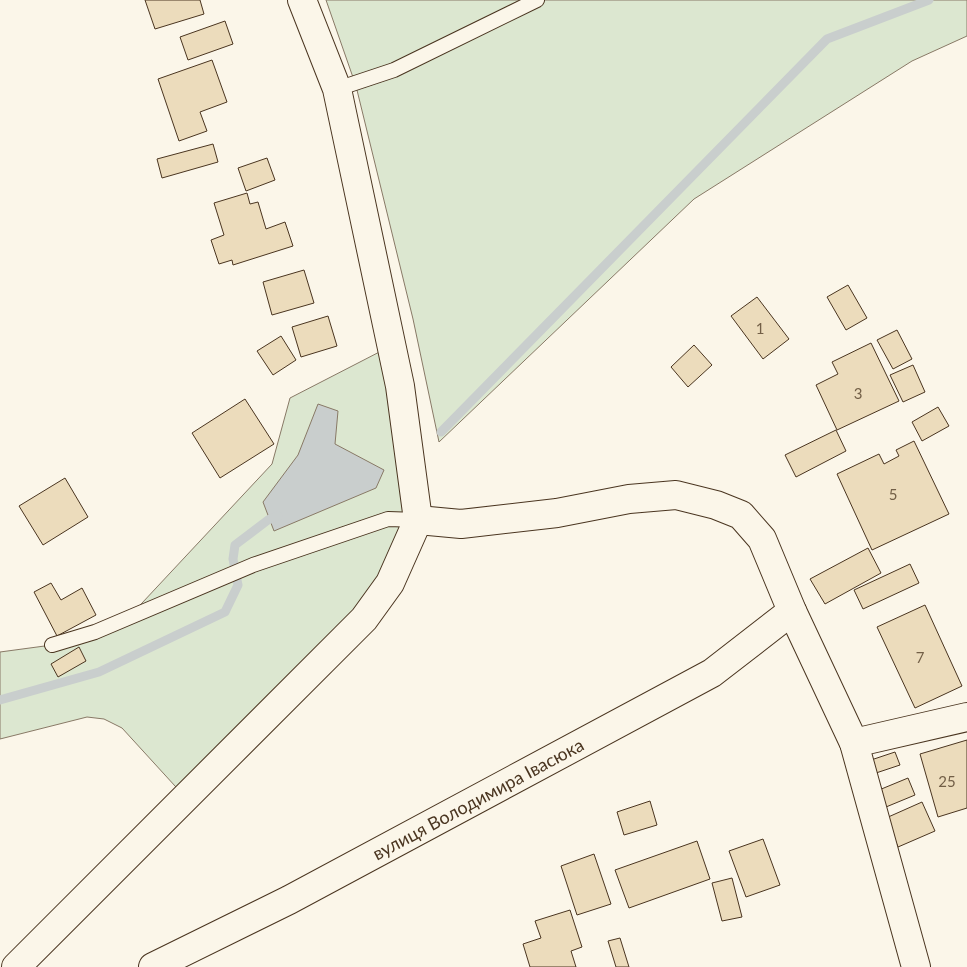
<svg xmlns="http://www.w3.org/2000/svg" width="967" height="967" viewBox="0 0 967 967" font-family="Lato,sans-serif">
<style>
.green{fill:#dce7d0;stroke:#887966}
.water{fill:#c9cecd;stroke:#887966}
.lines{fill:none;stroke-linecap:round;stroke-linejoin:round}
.stream{stroke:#c9cecd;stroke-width:9}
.building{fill:#ecdcbc;stroke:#4a3520}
.service-casing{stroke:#4a3520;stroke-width:16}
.minor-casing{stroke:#4a3520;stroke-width:30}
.service{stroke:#fbf6e9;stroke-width:14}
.minor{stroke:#fbf6e9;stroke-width:28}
.labels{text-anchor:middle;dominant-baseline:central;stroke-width:4;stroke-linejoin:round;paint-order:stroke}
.number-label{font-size:15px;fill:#725f47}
.street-label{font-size:18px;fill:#4a3520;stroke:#fbf6e9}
</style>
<rect width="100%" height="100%" fill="#fbf6e9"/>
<path class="green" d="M326,0H967V36L912,61L694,199L439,442L413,319L356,86Z
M391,346L418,520L390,583L186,798L122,728L104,719L87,717L0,739V652L52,645L128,618L272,464L290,398Z"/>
<path class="water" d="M318,404L338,411L335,444L384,470L376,488L274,531L263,502L298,455Z"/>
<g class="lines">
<path class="stream" d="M441,432L827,39L929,0
M0,700L99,672L225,612L238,585L233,559L235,545L268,520L278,516"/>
</g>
<path class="building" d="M145,0H200L204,14L155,29Z
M225,21L233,44L188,60L180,37Z
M212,60L227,102L200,112L207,131L179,141L158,79Z
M213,144L218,162L162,178L157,159Z
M267,158L275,180L246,191L238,168Z
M247,193L250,204L258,202L266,229L285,222L293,246L233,265L232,260L219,264L211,240L224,235L214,203Z
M304,270L314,303L272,315L263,282Z
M848,285L867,318L846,330L827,297Z
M757,297L789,339L763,359L731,316Z
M328,316L337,346L301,357L292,327Z
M897,330L912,359L893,369L877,340Z
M281,336L296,360L273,375L257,351Z
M871,343L899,401L837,430L816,385L838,374L832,362Z
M694,345L712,365L688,387L671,367Z
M913,365L925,392L903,402L890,375Z
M245,399L274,444L220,478L192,433Z
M938,407L949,426L922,441L912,422Z
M836,430L846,451L796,477L785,455Z
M914,441L949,514L872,550L837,474L879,454L884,464L899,456L896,450Z
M65,478L88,517L43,545L19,506Z
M868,548L881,573L825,604L810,579Z
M910,564L919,583L863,609L854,590Z
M51,583L61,600L82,588L96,615L57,636L34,592Z
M925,605L962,686L915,708L877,627Z
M79,647L86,661L58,677L51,664Z
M967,740V808L938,817L920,754Z
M895,752L900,765L873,774L868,761Z
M908,778L915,795L886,807L879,790Z
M650,801L657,825L624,835L617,812Z
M922,802L935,831L898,847L886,818Z
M763,839L780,885L746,897L729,851Z
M697,841L710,879L629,908L615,870Z
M594,854L611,904L577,915L561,866Z
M732,878L742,917L722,921L712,883Z
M570,910L582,947L571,951L576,967H530L523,944L541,938L535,921Z
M620,938L629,967H616L608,941Z"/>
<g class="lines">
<defs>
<path id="service" d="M337,89L394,70L537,0
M52,645L95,632L253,565L388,519L418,520"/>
<g id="minor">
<path d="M418,520L461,524L557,513L629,499L676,495L716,505L741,515L762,539L792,611L854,743L916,967"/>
<path d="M854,743L967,717"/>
<path d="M16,967L364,619L390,583L418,520L400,386L337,89L302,0"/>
<path id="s1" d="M153,967L289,900L712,673L792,611"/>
</g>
</defs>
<use href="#service" class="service-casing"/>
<use href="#minor" class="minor-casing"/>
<use href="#service" class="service"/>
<use href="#minor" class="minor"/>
</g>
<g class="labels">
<g class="number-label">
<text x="760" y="328">1</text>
<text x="858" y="393">3</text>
<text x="893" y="494">5</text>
<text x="920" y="657">7</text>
<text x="947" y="781">25</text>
</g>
<g class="street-label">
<text stroke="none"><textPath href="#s1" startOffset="366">вулиця Володимира Івасюка</textPath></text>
</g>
</g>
</svg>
